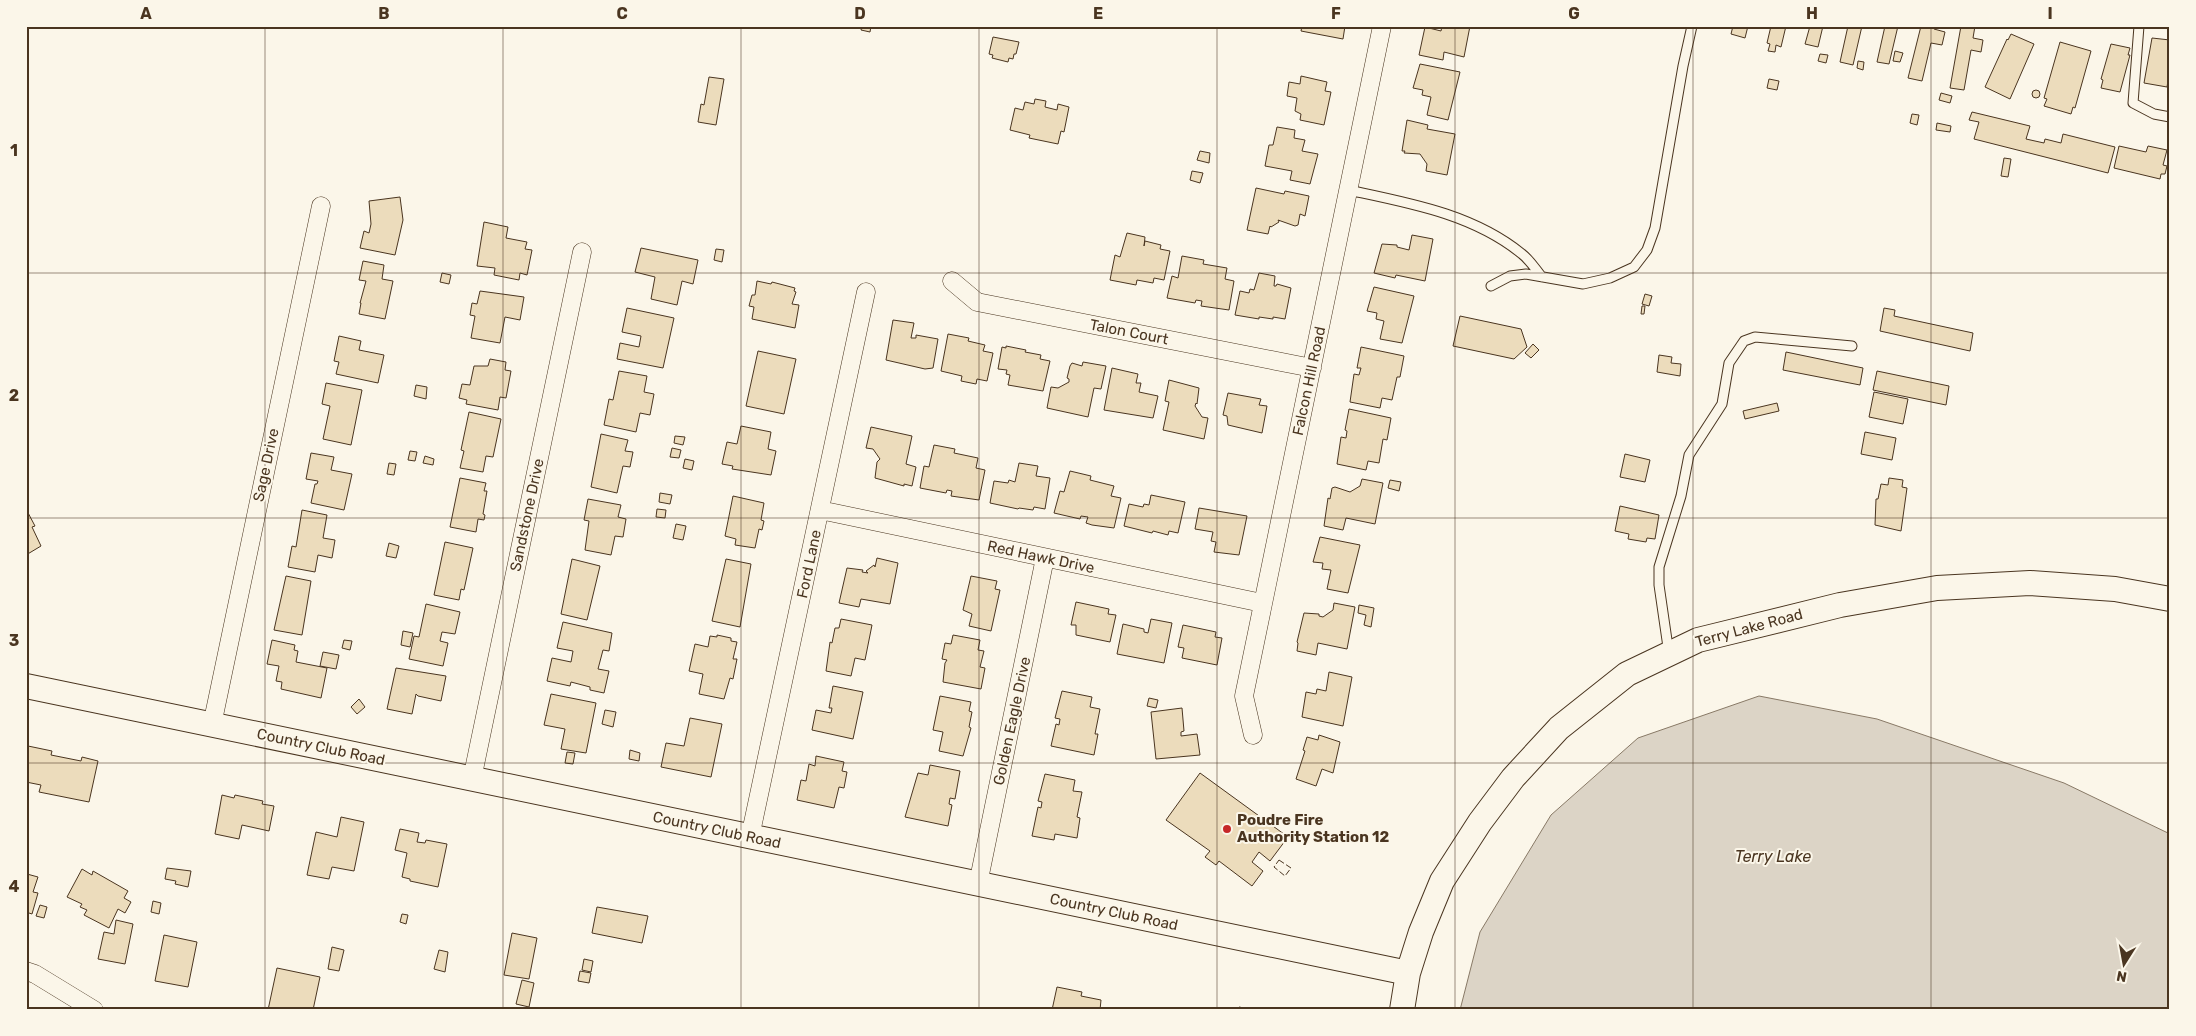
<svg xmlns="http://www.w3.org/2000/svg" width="2196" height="1036" viewBox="0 0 2196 1036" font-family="Rubik,sans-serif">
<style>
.water{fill:#dcd4c6;stroke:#887966}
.building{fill:#ecdcbc;stroke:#4a3520}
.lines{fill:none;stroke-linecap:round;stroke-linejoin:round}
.lane-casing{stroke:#4a3520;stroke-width:11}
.street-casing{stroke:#4a3520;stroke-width:19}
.secondary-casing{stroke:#4a3520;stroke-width:26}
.lane{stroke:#fbf6e9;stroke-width:9}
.street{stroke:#fbf6e9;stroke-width:18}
.secondary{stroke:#fbf6e9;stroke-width:24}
.fence{stroke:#4a3520;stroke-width:1;stroke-dasharray:6 2.5;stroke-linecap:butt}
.grid{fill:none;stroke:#4a3520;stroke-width:1;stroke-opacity:0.55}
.poi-dot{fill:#c62828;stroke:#fbf6e9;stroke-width:2}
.labels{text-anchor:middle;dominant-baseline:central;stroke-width:4;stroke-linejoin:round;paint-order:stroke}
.street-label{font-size:15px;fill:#4a3520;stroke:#fbf6e9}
.poi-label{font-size:15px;font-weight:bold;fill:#4a3520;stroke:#fbf6e9;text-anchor:start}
.water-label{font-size:16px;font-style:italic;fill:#4a3520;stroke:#fbf6e9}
.neatline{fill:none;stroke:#4a3520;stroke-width:2}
.grid-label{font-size:16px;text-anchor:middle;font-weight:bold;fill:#4a3520}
</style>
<rect width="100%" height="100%" fill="#fbf6e9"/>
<path class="water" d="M1759,696L1877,719L2064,783L2170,834V1010H1460L1480,932L1551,815L1638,738Z"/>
<path class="building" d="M862,26H871L870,32L861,30Z
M1302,26H1345L1343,39L1301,31Z
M1442,26H1470L1464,57L1444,52L1443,60L1419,55L1425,27L1441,31Z
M1733,26H1748L1745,38L1731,34Z
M1771,26H1786L1781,47L1776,45L1775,52L1768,51L1770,44L1767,43Z
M1810,26H1823L1818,47L1805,44Z
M1848,26H1862L1853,65L1840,62Z
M1885,26H1898L1889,64L1877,62Z
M1921,26H1935L1934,29L1945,32L1942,45L1931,43L1922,81L1908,78Z
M1961,26H1975L1973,38L1983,40L1981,52L1971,50L1964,90L1950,88Z
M2011,34L2034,44L2010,99L1985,87L2007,39L2008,40Z
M993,37L1019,42L1016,54H1014L1013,59L1009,58L1008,62L992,58L993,55L989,54Z
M2152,38L2170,40V68L2167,87L2144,83Z
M2060,42L2091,51L2075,108L2073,107L2071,114L2044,106L2047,99L2044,98Z
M2111,44L2130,48L2128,55H2130L2120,92L2101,88L2103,80L2101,79Z
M1895,51L1903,53L1900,62L1893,61Z
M1820,54L1828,55L1826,63L1818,61Z
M1858,61L1864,62L1863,70L1857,68Z
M1420,64L1460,72L1448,120L1427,115L1431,97L1422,95L1423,90L1413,88Z
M1301,76L1327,82L1325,91L1331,92L1324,125L1300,120L1301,114L1295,111L1297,98L1287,96L1289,82L1300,84Z
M709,77L724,79L716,125L698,122L701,104L704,105Z
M1769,79L1779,81L1777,90L1767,88Z
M2032 94a4 4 0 1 1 8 0a4 4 0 1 1-8 0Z
M1941,93L1952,96L1950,103L1939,100Z
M1035,99L1046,101L1045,107L1057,110L1058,104L1069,107L1064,132L1061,131L1058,144L1029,138L1030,135L1010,130L1015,108L1023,110L1025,102L1034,104Z
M1972,112L2030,126L2026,139L2044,143L2045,139L2061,143L2063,134L2115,147L2108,173L1974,139L1979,122L1969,120Z
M1912,114L1919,115L1917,125L1910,123Z
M1407,120L1428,125L1427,129L1455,134L1447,175L1426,171L1427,164L1420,154L1404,153L1405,151H1402Z
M1937,123L1951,126L1950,132L1936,130Z
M1277,127L1295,130L1294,138L1305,140L1302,151L1318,154L1310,184L1290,180L1292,171L1265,166L1269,145H1273Z
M2119,146L2146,152L2148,146L2167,150L2163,165L2167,166L2165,174H2161L2160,179L2114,168Z
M1200,151L1210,153L1209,163L1197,160Z
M2004,158L2011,159L2008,177L2001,176Z
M1192,171L1203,173L1200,183L1190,180Z
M1256,188L1284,194L1285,191L1309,196L1305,216L1300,214L1298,225L1295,226L1278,220L1279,222L1271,227L1270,226L1268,234L1247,230Z
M400,197L403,220L395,255L360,248L364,231L369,233L371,224L369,201Z
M484,222L508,227L506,238L527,242L525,249L532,250L527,275L520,273L519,280L494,275L495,268L477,266Z
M1127,233L1145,237L1144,246L1145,241L1161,245L1160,249L1170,251L1164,280L1154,278L1153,283L1137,280L1136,285L1110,280L1115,255L1120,257Z
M1412,235L1433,239L1425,281L1396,275L1395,278L1374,273L1382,244L1397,245V247L1409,250Z
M641,248L698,260L693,284L682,281L677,305L651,299L655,277L635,272Z
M716,249L724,250L722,262L714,260Z
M1182,256L1204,260L1203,264L1227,268L1225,279L1234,281L1229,310L1201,306L1202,301L1196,300L1195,303L1167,298L1172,276L1178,278Z
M363,261L384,265L382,279L393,281L385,319L359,314L361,303H360L366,281L359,280Z
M442,273L451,275L449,284L440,282Z
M1259,273L1275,276L1274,286H1276L1277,284L1291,288L1285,319L1273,317V319L1259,317V319L1235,315L1240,291L1249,293L1250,289L1254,290Z
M757,281L771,284L772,282L795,288L794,291L796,292L792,304L799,305L795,328L752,319L754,307L749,306L752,295H755Z
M1374,287L1414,296L1402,343L1380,339L1384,321L1376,319L1377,313L1367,311Z
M480,291L524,297L520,320L505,317L500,343L471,338L475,316L470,315L472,303L477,304Z
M1645,294L1652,296L1649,306L1642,304Z
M1642,306H1645L1644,314H1641Z
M627,308L674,318L663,368L617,359L620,343L639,347L641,336L622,332Z
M1884,308L1895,310L1894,316L1973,333L1970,351L1880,331Z
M1460,316L1521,329L1527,347L1514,359L1453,346Z
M893,320L914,323L911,338H916V335L938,339L933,368L925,369L886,360Z
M948,334L969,338L968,341L985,345L983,351L993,353L987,381L977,379L976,384L961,381L962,376L941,371Z
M339,336L361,341L359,350L384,355L378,383L336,374L339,362L334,361Z
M1533,344L1539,350L1531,358L1525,353Z
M1006,346L1026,350L1025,352L1041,355L1040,359L1050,361L1043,391L1008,385L1010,375L1006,374L1007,370L998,369L1002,347L1006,348Z
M1361,347L1404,356L1400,377H1397L1392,400L1382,398L1380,408L1350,402L1354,374L1359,375L1361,368H1357Z
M758,351L796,359L784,414L746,406Z
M1786,352L1863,368L1860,385L1783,370Z
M1659,355L1672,357L1671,363L1681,364L1680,376L1657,372Z
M490,359L506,362L505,370L511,371L506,398L500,397L498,410L466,404L467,400L459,398L462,384L470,385L474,366H488Z
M1083,362L1106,366L1101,389L1094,388L1088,417L1047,408L1051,387L1058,388L1069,382V379L1067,378L1070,366L1072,363L1082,366Z
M1112,368L1138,374L1136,383H1141L1139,392L1158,396L1153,418L1104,410Z
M619,371L647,376L644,392L654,394L650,415L640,413L636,432L604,425L609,399L613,400Z
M1877,371L1949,386L1946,405L1873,390Z
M1169,380L1199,388L1197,404L1196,403L1195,406L1202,417L1208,418L1204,439L1163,430L1169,402L1165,401Z
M326,383L362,390L351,445L323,439L330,406L322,404Z
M416,385L427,387L426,399L414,396Z
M1874,392L1908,399L1903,424L1869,417Z
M1228,393L1261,399L1259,405L1267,406L1262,433L1228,425L1227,416L1223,415Z
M1777,403L1779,411L1745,419L1743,411Z
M1349,409L1391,418L1387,440L1383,439L1379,463L1368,461L1366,470L1337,464L1341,437L1346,438L1347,431L1345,430Z
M469,412L501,419L493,457L486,456L483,472L460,468L464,451L461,450Z
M741,426L771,432L768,449L776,451L771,475L732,469L733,466L722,464L727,442L737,444Z
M871,427L912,436L906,464L916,467L912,486L904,484V486L875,478L877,462L880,459L873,449L866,448Z
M1865,432L1896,438L1892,460L1861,454Z
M601,434L628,440L625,451L633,452L630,467L623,466L617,493L591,487Z
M675,436L685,437L683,445L674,443Z
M934,445L955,449L954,453L978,458L976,468L985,470L979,500L951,496L952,491L947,490L946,493L920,488L924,466L929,467Z
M672,448L681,450L679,458L670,457Z
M410,451L417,452L415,461L408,460Z
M311,453L334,457L331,470L352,474L344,510L311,503L315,484H317L318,481L306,479Z
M1625,454L1650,460L1645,482L1620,477Z
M425,456L434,459L433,465L423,463Z
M685,459L694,461L692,470L683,468Z
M389,463L396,464L394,475L387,474Z
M1019,463L1038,466L1036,476L1050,478L1045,509L1034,507L1033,510L1019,508L1018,509L990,503L994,481L1008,483L1009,480L1015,482Z
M1070,471L1091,476L1090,480L1114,486L1111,496L1121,498L1114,528L1092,525L1086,523L1088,517L1081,516L1080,519L1054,513L1060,491L1064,492Z
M460,478L486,483L484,491H487L483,514L485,515L484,520L478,519L476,532L450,527Z
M1889,478L1903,480L1902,487L1907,488L1901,531L1875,525L1876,499H1878L1881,484L1888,485Z
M1362,479L1383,483L1375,524L1346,518L1343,530L1324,526L1328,498L1330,499L1332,488L1335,487L1350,492L1360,486Z
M1390,480L1401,482L1399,491L1388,488Z
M660,493L672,495L670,504L659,502Z
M1151,495L1185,502L1178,533L1169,531L1168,535L1153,531L1152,533L1124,526L1129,504L1143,507L1144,504L1149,505Z
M733,496L764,503L761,520L764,521L762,530L759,529L755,548L735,545L736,539L725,536Z
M588,499L621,505L618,517L626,519L623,537L615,536L611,555L585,550L589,521L584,520Z
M1620,506L1659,515L1655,539L1647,538L1646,542L1628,539L1629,534L1615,531Z
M1199,508L1247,516L1239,555L1214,552L1216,542L1211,541L1213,532L1195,529Z
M26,509L35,526L32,527L41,546L26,555Z
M657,509L666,510L665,518L656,517Z
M302,510L327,515L323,538L335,540L332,558L318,555L315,572L288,567L292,546L296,547Z
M676,524L686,526L683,540L673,538Z
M1320,537L1360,545L1348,593L1327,589L1331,570L1322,569L1323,563L1313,562Z
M445,542L473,548L464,590L461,589L459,600L434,595Z
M389,543L399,546L396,558L386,556Z
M877,558L898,563L890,604L861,599L859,607L839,603L847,568L863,570L862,572L868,573L866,571L874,565L875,567Z
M572,559L600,566L587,620L561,614Z
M726,559L751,564L740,627L712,621Z
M286,576L311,581L302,635L274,630Z
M971,576L997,581L995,589L1000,590L991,631L969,626L972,614L963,610Z
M1076,602L1109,609L1108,614L1116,615L1110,642L1076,635V625H1071Z
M1334,603L1355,607L1347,649L1318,643L1316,655L1297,651L1298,643L1297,642L1304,613L1319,614V616L1323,617L1333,610Z
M426,604L460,612L455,634L442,632L440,641L448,643L443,666L409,659L414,636L419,637Z
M1359,605L1374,608L1371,627L1364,625L1366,615L1358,613Z
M841,619L872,625L865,660L855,658L851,676L826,671L830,642L832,643L835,628H839Z
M1151,619L1172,623L1164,663L1117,654L1123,624L1144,629V632L1148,633Z
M563,622L612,633L609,651L603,650L598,669L609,671L604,693L590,690V687L571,682L570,686L547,681L552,658L571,662L573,651L557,648Z
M1183,625L1216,632L1215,637L1222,638L1217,665L1182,658L1184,648L1178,647Z
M403,631L413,633L410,647L401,645Z
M717,635L731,638V641L737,642L733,659H737L733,679L730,678L724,699L699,694L703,674L689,671L695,644L708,647L710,636L717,637Z
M953,635L980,640L978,650L984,651L980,667L985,668L981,689L943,682L945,663L947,660L942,659L945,643L951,644Z
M272,640L295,645L294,650L298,651L296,662L327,668L321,698L281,689L282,682L276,681L279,666L267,664Z
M344,640L352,641L350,650L342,648Z
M323,652L339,655L336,669L320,666Z
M396,668L446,676L441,701L418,696L416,694L412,714L387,709Z
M1329,672L1352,677L1343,726L1302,717L1306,692L1316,694L1317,689L1326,691Z
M833,686L863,692L853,739L812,730L816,710L831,713L832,708H829Z
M1062,691L1092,697L1090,707L1100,709L1095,734H1098L1094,755L1051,746L1056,724L1059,725L1060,719L1055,718Z
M551,694L596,703L586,753L561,749L565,729L544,725Z
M940,696L971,702L969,711L972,712L969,727L971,728L963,756L939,751L943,732L933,730Z
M1149,698L1158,700L1156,708L1147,706Z
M359,699L365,707L357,714L351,707Z
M1182,708L1184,731L1181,732V736L1197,734L1200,755L1156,759L1151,712Z
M605,710L616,712L613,727L602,724Z
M690,718L722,724L711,777L661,767L666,743L684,746Z
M1319,735L1340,742L1333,773L1322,769L1316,786L1296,779L1305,751L1303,750L1307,737L1318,740Z
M28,746L52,751L51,755L81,761L82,757L98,761L89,802L39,792L41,785L26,782Z
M630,750L640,753L639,761L629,759Z
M567,752L575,753L573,764L565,763Z
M816,756L844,762L842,771L847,772L844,788L839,787L834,808L797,800L801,780L806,781L809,764L815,766Z
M930,765L960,771L955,799L950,798L949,804L952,805L948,826L905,817L918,773L928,775Z
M1200,773L1288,837L1270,861L1259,852L1252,862L1263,871L1252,886L1219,861L1216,865L1205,857L1210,851L1166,820Z
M1045,774L1075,780L1073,791L1082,792L1077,817L1080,818L1077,838L1055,834L1054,840L1032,836L1038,807L1041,808L1042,802L1038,801Z
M222,795L234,798L235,795L263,801L262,804L274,806L269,831L242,825L239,839L215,834Z
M341,817L364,822L354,871L332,867L329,879L307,875L316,832L337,837Z
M400,829L419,833L417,842L425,843L426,840L447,844L438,887L410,881V879L402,877L407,853L395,850Z
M167,868L191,871L188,887L175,884L176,881L165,879Z
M82,869L92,875L93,871L128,891L124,898L131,902L125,913L118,909L109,928L84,915L87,910L80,907L82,904L67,897Z
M26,871H28L27,874L38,877L33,892L38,893L32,914L26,912Z
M153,901L161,903L159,914L151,912Z
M40,905L47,907L44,918L36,916Z
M597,907L648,916L642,943L592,933Z
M402,914L408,915L406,924L400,922Z
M116,920L133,924L125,964L98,959L104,932L114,934Z
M512,933L537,938L529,979L504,975Z
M164,935L197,942L188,987L155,981Z
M332,947L344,950L339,971L328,969Z
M439,950L448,952L445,972L434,969Z
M584,959L593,961L591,972L582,970Z
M277,968L320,977L313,1010H268Z
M580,971L591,973L589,983L578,981Z
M522,980L534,983L529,1007L516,1004Z
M1057,987L1082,992L1081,996L1101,1000L1100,1010H1052Z
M1239,1007L1254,1010H1239Z"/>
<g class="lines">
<defs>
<path id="lane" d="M2139,26L2133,103L2154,114L2170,117
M1348,190C1409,203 1473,214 1522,254C1530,260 1536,270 1542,277
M1491,286L1510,276L1526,274L1583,284L1610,278L1634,267L1647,250L1655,228L1683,66L1692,26
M1669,654L1659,585V567L1681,496L1689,455L1722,404L1729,363L1744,341L1755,337L1852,346"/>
<path id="street" d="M952,281L977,302L1312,368
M820,510L1262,603
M212,725L321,206
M1253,735L1244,696L1382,26
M472,779L582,252
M750,837L866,292
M978,884L1045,558
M26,971L35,974L94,1010"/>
<path id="secondary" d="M26,686L1408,973
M1402,1010L1408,973L1421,932L1442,881L1480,822L1513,778L1559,728L1627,674L1698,640L1840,605L1937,588L2030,583L2115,589L2170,599"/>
</defs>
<use href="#lane" class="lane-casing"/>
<use href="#street" class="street-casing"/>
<use href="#secondary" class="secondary-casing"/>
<use href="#lane" class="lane"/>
<use href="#street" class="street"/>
<use href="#secondary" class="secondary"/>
<path class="fence" d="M1279,860L1291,868L1285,876L1274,867Z"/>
</g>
<path class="grid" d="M265,26V1010M503,26V1010M741,26V1010M979,26V1010M1217,26V1010M1455,26V1010M1693,26V1010M1931,26V1010M26,273H2170M26,518H2170M26,763H2170"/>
<circle class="poi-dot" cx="1227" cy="829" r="5"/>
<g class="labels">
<g class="street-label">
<text transform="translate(1129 332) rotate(11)">Talon Court</text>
<text transform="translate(1309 381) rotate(-78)">Falcon Hill Road</text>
<text transform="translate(266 465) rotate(-78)">Sage Drive</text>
<text transform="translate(527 515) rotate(-78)">Sandstone Drive</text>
<text transform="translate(1041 557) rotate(12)">Red Hawk Drive</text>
<text transform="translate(809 564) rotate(-78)">Ford Lane</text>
<text transform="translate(1749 628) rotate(-15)">Terry Lake Road</text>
<text transform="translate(1012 721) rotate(-78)">Golden Eagle Drive</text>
<text transform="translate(321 747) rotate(12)">Country Club Road</text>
<text transform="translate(717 830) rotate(12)">Country Club Road</text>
<text transform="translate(1114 912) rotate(12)">Country Club Road</text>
</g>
<g class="poi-label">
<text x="1237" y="820">Poudre Fire<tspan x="1237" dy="17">Authority Station 12</tspan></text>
</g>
<g class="water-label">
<text x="1773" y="856">Terry Lake</text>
</g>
</g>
<rect width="2196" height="1036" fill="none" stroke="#fbf6e9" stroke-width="55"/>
<g transform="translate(2124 964) rotate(191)" stroke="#fbf6e9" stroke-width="4" paint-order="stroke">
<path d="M0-4L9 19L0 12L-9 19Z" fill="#4a3520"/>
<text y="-8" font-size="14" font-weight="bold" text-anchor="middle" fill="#4a3520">N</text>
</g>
<rect x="28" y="28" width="2140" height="980" class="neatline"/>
<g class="grid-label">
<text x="146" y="19">A</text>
<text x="384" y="19">B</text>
<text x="622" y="19">C</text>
<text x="860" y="19">D</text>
<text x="1098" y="19">E</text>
<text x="1336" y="19">F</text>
<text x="1574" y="19">G</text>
<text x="1812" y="19">H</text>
<text x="2050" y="19">I</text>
<text x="14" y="156">1</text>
<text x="14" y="401">2</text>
<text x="14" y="646">3</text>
<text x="14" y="892">4</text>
</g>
</svg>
